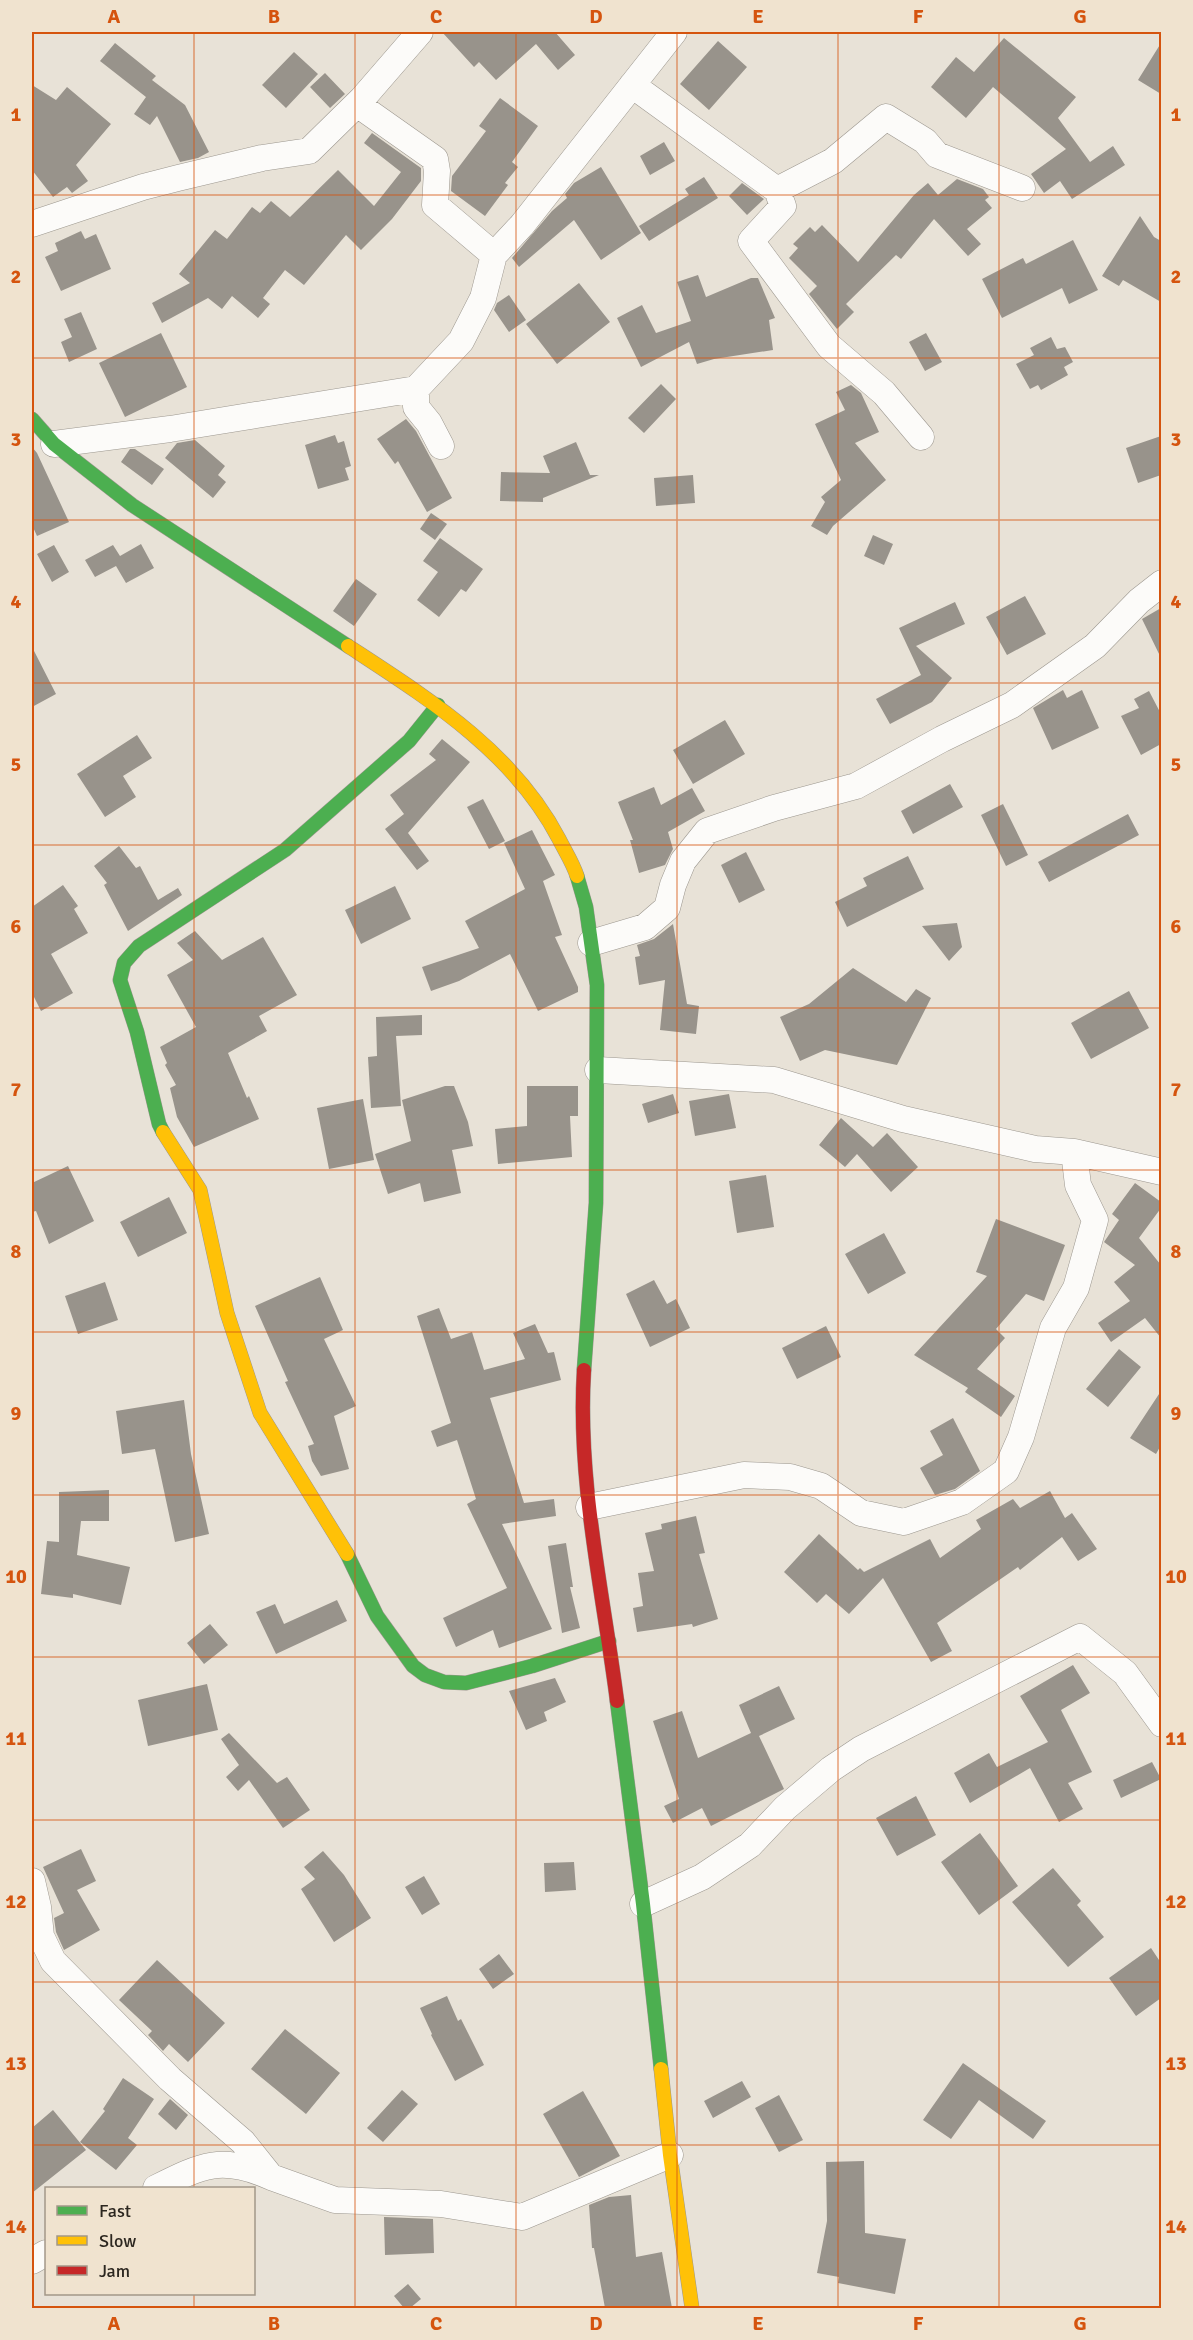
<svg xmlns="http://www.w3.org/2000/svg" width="1193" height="2340" viewBox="0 0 1193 2340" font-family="Signika,sans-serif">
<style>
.building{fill:#98938b}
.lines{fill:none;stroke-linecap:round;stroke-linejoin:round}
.street-casing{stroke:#9c978f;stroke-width:27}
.fast-casing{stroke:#9c978f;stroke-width:15}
.slow-casing{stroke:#9c978f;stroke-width:15}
.jam-casing{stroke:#9c978f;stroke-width:15}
.street{stroke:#fcfbf9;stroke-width:26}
.fast{stroke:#4caf50;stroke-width:14}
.slow{stroke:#ffc107;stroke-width:14}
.jam{stroke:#c62828;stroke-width:14}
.grid{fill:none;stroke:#d5540e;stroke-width:1.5;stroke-opacity:0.55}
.neatline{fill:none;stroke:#d5540e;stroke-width:2}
.grid-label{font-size:20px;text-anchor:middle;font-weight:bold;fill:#d5540e}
</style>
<rect width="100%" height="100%" fill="#e8e2d7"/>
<path class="building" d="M442,32H555L575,55L558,70L536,44L496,80L479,62L474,67Z
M1004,38L1076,97L1058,118L1090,162L1113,146L1125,165L1072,199L1060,181L1044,193L1031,174L1066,149L993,87L966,118L931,87L956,57L974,72Z
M718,41L747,67L709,110L680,84Z
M115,43L156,76L152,80L185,105L209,152L198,158L180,162L157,116L150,125L134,114L146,97L100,61Z
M1161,43V94L1138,80Z
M294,52L318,74L286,108L262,85Z
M325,73L345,94L330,108L310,87Z
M32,85L56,100L67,87L111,124L76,165L88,181L72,193L67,187L53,197L32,170Z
M500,98L538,126L512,162L518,167L505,183L508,185L485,216L451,191L452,176L486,131L479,126Z
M372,133L421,168V181L392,219L361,250L346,235L304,285L285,270L263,298L270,304L258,318L232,296L222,309L208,298L162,323L152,303L190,283L179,274L215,230L227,239L252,207L260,213L271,201L290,217L338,170L374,206L401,172L364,143Z
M664,142L675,161L650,175L640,156Z
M601,167L641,233L601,260L574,220L519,267L512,258L552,211L567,198L565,194L574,183Z
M704,177L718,198L649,241L639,226L689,195L685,189Z
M957,179L983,189L989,197L985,200L992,208L967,229L981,244L968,256L934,219L901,259L896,255L846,304L854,312L837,329L809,294L817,286L789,258L798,248L793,244L810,227L815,232L822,225L858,262L914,195L928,183L938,195Z
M742,183L764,199L747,215L729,196Z
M1140,216L1154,237L1161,241V302L1123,280L1119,286L1102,276Z
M81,231L85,239L96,234L111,269L61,291L45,257L58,251L55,243Z
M1073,240L1098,290L1069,304L1062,288L1002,318L982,279L1023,258L1026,264Z
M698,275L706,297L751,278H758L775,318L769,320L773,350L714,359L697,364L689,342L641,367L617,318L642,305L656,333L691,321L677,282Z
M579,283L610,322L557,364L526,324Z
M509,295L526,320L509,332L494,310L497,303Z
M81,312L97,349L69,362L61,342L72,337L64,319Z
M161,333L187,387L125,417L99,363Z
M926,333L942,362L925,371L909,342Z
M1051,337L1057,349L1065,347L1073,362L1064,367L1068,375L1041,390L1038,385L1030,389L1016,364L1034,355L1030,348Z
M661,384L676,399L644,433L628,418Z
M851,385L861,393L879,432L855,443L886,480L833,526L827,535L811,526L825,502L821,497L841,480L815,424L845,410L836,392Z
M406,419L416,431L452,498L427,512L398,461L395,464L377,439Z
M335,435L338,443L344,441L351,466L345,468L349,480L318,489L305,445Z
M1161,436V475L1138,483L1126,448Z
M195,440L225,466L218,475L226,482L213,498L165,458L177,443Z
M576,442L590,475H599L543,498V502L500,501L501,472L550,473L543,456Z
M32,447L37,453L69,522L37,536L32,525Z
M130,449H135L164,469L152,485L121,462Z
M693,475L695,503L656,506L654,478Z
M431,513L447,524L435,540L420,529Z
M873,535L893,544L884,565L864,556Z
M440,538L483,569L466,592L461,589L439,617L417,600L438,572L423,561Z
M141,544L154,568L126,583L116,566L95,577L85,560L113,545L120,556Z
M54,545L69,572L52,582L37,554Z
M356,579L377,594L354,626L333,611Z
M1025,596L1046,634L1007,655L986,617Z
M955,602L965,624L916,646L952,678L932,702L890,724L876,699L921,675L899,628Z
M1161,608V658L1142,619Z
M32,647L56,694L32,707Z
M1063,690L1067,698L1082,690L1099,728L1052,750L1033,708Z
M1149,691L1161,714V744L1141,755L1121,716L1139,708L1134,699Z
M725,720L745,754L693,784L673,750Z
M137,735L152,758L123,776L136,797L105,817L77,774Z
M442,739L470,762L408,833L429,861L417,870L385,829L404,814L390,795L436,760L429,754Z
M950,784L963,807L913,834L901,811Z
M654,787L661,805L692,788L705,811L668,832L673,849L665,865L639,873L630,840H633L618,802Z
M483,799L505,841L489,849L467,807Z
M1003,804L1028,855L1006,866L981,815Z
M1128,814L1139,835L1049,882L1038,862Z
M532,830L555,875L543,881L562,935L555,937L578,987V992L538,1011L510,954L459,981L431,991L422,967L479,948L465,921L525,889L504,843Z
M119,846L136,868L140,866L158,900L178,888L182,895L128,931L104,885L107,883L94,866Z
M746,852L765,890L739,903L721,865Z
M908,856L924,889L847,927L835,902L867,886L863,878Z
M63,885L78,906L74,909L88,933L51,954L73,993L41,1011L32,993V907Z
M395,886L411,919L361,944L345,910Z
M957,923L962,947L949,961L922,926Z
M673,924L687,1004L699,1006L696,1034L660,1030L665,980L639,985L635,957L640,956L637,945L654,939Z
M195,931L222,960L263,937L297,995L259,1016L267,1031L228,1053L247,1098L249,1096L259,1119L194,1147L177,1117L170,1088L176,1085L165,1065L167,1063L160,1047L196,1027L167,975L193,960L177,943Z
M853,968L906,1002L916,989L931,998L897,1065L825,1050L800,1061L780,1017L809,1004Z
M1129,991L1149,1028L1091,1059L1071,1023Z
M422,1015V1035L396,1036L401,1106L371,1108L368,1057L377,1056L376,1017Z
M445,1086H454L468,1122L473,1146L452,1150L461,1193L424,1202L420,1183L388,1194L375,1154L411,1141L402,1100Z
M527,1086H578V1116H570L572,1157L498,1164L495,1129L527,1126Z
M673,1094L679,1113L648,1123L642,1104Z
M729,1094L736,1128L695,1136L689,1101Z
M363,1099L374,1160L329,1169L317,1108Z
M841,1118L873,1147L887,1133L918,1167L891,1192L857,1154L845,1167L819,1145Z
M68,1166L94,1221L49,1244L36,1211L32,1212V1183Z
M766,1175L774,1227L737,1233L729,1181Z
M1135,1183L1161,1202V1208L1139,1238L1161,1265V1338L1145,1318L1111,1342L1098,1323L1130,1301L1114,1282L1135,1265L1104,1242L1119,1220L1112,1214Z
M169,1197L187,1233L138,1257L120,1222Z
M996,1219L1065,1245L1044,1301L1026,1294L996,1329L1005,1338L977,1369L1015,1396L1001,1417L965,1392L968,1388L914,1355L987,1276L976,1272Z
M884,1233L906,1273L868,1294L845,1254Z
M320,1277L343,1330L324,1339L356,1406L334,1416L349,1469L321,1476L312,1461L308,1446L314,1444L285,1382L288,1381L255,1306Z
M654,1280L667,1304L676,1299L690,1328L650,1347L626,1294Z
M105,1282L118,1320L78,1334L65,1296Z
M439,1308L451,1339L472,1332L484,1370L525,1359L513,1333L535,1324L548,1353L554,1352L561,1380L490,1398L524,1503L554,1499L556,1516L502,1524L552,1629L499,1648L493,1630L456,1647L443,1618L507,1588L467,1504L476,1499L457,1440L437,1447L431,1431L451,1423L417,1316Z
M826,1326L841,1357L797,1379L782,1348Z
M1119,1349L1141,1367L1108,1407L1086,1389Z
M1161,1391V1445L1156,1454L1130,1438Z
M184,1400L191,1454L209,1534L175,1542L155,1449L122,1454L116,1411Z
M953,1418L980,1471L955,1489L935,1495L920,1468L943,1455L930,1431Z
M109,1490V1521H81L77,1555L130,1567L121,1605L73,1594V1598L41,1594L47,1541L59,1542V1492Z
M1050,1491L1065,1518L1072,1513L1097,1549L1078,1561L1062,1537L1020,1570L1018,1567L937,1623L952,1651L931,1662L883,1578L849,1614L826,1594L817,1603L784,1572L819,1534L858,1570L860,1568L864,1572L930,1539L940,1558L981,1529L976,1520L1013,1499L1020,1508Z
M696,1516L705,1553L699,1554L718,1619L693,1627L692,1624L637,1632L633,1608L643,1606L638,1573L654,1571L645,1533L662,1529L661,1524Z
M566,1543L573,1587H570L580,1628L562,1633L548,1546Z
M337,1600L347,1621L276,1654L256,1612L275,1604L284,1624Z
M210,1624L228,1645L204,1664L187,1643Z
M1073,1665L1090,1693L1061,1710L1092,1772L1068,1783L1083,1809L1059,1822L1030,1768L970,1803L954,1773L989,1753L997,1767L1048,1742L1020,1696Z
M555,1678L566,1702L544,1712L547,1721L526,1730L509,1691Z
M207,1684L218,1730L148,1746L138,1700Z
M779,1686L795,1719L759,1736L784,1789L711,1826L702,1808L673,1823L664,1806L679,1799L653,1721L682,1711L698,1758L751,1733L739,1705Z
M229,1733L277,1783L287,1777L310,1810L283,1828L249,1780L238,1791L226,1777L239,1765L221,1739Z
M1152,1762L1161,1779L1121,1798L1113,1780Z
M916,1796L936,1835L897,1856L876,1818Z
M980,1833L1018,1886L979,1915L941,1862Z
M81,1849L96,1881L77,1890L100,1930L64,1950L56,1932L54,1918L64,1913L43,1867Z
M323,1851L344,1875L371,1918L334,1942L301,1889L315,1879L304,1867Z
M574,1862L576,1890L545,1892L544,1863Z
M1053,1868L1081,1901L1077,1905L1104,1937L1068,1967L1012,1902Z
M424,1876L440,1904L422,1915L405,1887Z
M1151,1948L1161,1963V1998L1136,2016L1109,1978Z
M499,1954L514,1974L493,1989L479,1969Z
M157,1960L225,2023L188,2062L169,2044L163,2051L148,2035L152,2031L119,2000Z
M447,1996L458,2021L461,2019L484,2065L455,2081L431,2035L432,2034L420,2008Z
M285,2029L340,2073L306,2114L251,2069Z
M963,2063L1046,2121L1033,2139L979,2100L951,2139L923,2120Z
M123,2078L154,2099L128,2138L137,2145L116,2170L80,2142L105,2111L103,2109Z
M742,2081L751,2097L713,2118L704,2101Z
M402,2090L418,2104L383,2142L367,2128Z
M583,2091L620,2156L579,2177L543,2114Z
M779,2095L803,2140L779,2152L755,2108Z
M170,2099L188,2115L176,2130L158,2114Z
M53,2110L86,2150L32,2193V2128Z
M864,2161L865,2233L906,2239L895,2294L838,2283L839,2277L817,2273L827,2221L826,2162Z
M631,2195L636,2257L662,2252L672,2308H605L594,2248H592L589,2205L609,2197Z
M384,2217L433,2219L434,2253L385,2255Z
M408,2284L421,2299L410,2308H404L394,2296Z"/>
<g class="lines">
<defs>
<path id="street" d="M632,85L777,190L783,206L751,241L829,346L884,393L921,437
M357,104L435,159L437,171L435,205L494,255
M777,190L833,161L886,117L925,141L937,155L1022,188
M32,224L143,187L178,178L262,158L309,151L362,99L420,32
M54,444L170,429L416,389
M441,446L429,423L416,407V389L461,341L483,298L494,255L522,225L674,32
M591,943L645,927L667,908L673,885L683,861L707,831L774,808L856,786L942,739L1012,705L1095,646L1139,601L1162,583
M598,1070L774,1080L903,1119L1035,1149L1074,1152L1162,1172
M589,1507L744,1475L790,1477L821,1486L861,1513L904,1522L962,1502L1006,1471L1021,1437L1053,1328L1076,1288L1095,1220L1078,1185L1074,1152
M32,1881L38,1907L41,1936L53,1961L170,2079L243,2142L271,2177L335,2200L441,2204L522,2217L670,2155
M643,1904L702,1877L750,1845L785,1808L831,1769L861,1749L1080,1637L1125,1673L1162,1724
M156,2188C202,2165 222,2155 271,2177
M32,2261L46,2253"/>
<path id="fast" d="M32,419L54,444L132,505L348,646
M577,876L586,907L597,985L596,1203L584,1370
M163,1132L159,1124L137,1032L120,980L124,963L139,946L285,850L409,741L438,705
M347,1554L377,1616L413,1666L425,1675L444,1682L466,1683L532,1666L609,1641
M617,1701L643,1904L661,2069"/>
<path id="slow" d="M348,646C429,699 513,751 559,839C565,851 573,863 577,876
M163,1132L200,1190L227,1313L260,1413L347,1554
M661,2069L670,2155L692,2308"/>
<path id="jam" d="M584,1370C577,1481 603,1591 617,1701"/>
</defs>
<use href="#street" class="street-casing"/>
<use href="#fast" class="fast-casing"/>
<use href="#slow" class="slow-casing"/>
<use href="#jam" class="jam-casing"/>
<use href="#street" class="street"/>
<use href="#fast" class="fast"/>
<use href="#slow" class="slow"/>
<use href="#jam" class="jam"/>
</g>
<path class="grid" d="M194,32V2188M355,32V2308M516,32V2308M677,32V2308M838,32V2308M999,32V2308M32,195H1162M32,358H1162M32,520H1162M32,683H1162M32,845H1162M32,1008H1162M32,1170H1162M32,1332H1162M32,1495H1162M32,1657H1162M32,1820H1162M32,1982H1162M32,2145H1162M194,2294V2308"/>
<rect width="1193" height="2340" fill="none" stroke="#f0e3cf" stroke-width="66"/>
<rect x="45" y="2187" width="210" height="108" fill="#f0e3cf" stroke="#a29889" stroke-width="1.5"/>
<rect x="57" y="2206" width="30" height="9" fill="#4caf50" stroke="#a29889" stroke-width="1.5"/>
<text x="99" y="2217" font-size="18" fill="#2c2720">Fast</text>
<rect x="57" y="2236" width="30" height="9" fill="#ffc107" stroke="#a29889" stroke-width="1.5"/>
<text x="99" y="2247" font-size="18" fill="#2c2720">Slow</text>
<rect x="57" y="2266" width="30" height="9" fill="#c62828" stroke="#a29889" stroke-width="1.5"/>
<text x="99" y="2277" font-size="18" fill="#2c2720">Jam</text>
<rect x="33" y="33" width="1127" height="2274" class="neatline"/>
<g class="grid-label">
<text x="114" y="23">A</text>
<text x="274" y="23">B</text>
<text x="436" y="23">C</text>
<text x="596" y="23">D</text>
<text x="758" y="23">E</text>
<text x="918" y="23">F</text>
<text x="1080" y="23">G</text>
<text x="16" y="121">1</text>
<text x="1176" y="121">1</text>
<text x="16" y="283">2</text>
<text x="1176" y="283">2</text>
<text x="16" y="446">3</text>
<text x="1176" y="446">3</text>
<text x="16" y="608">4</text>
<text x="1176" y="608">4</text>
<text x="16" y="771">5</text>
<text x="1176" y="771">5</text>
<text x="16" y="933">6</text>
<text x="1176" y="933">6</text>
<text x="16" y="1096">7</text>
<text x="1176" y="1096">7</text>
<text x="16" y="1258">8</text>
<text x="1176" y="1258">8</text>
<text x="16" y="1420">9</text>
<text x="1176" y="1420">9</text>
<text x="16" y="1583">10</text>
<text x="1176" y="1583">10</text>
<text x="16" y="1745">11</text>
<text x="1176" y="1745">11</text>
<text x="16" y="1908">12</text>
<text x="1176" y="1908">12</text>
<text x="16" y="2070">13</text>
<text x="1176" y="2070">13</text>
<text x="16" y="2233">14</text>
<text x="1176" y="2233">14</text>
<text x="114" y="2330">A</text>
<text x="274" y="2330">B</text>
<text x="436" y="2330">C</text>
<text x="596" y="2330">D</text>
<text x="758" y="2330">E</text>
<text x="918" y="2330">F</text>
<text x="1080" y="2330">G</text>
</g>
</svg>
